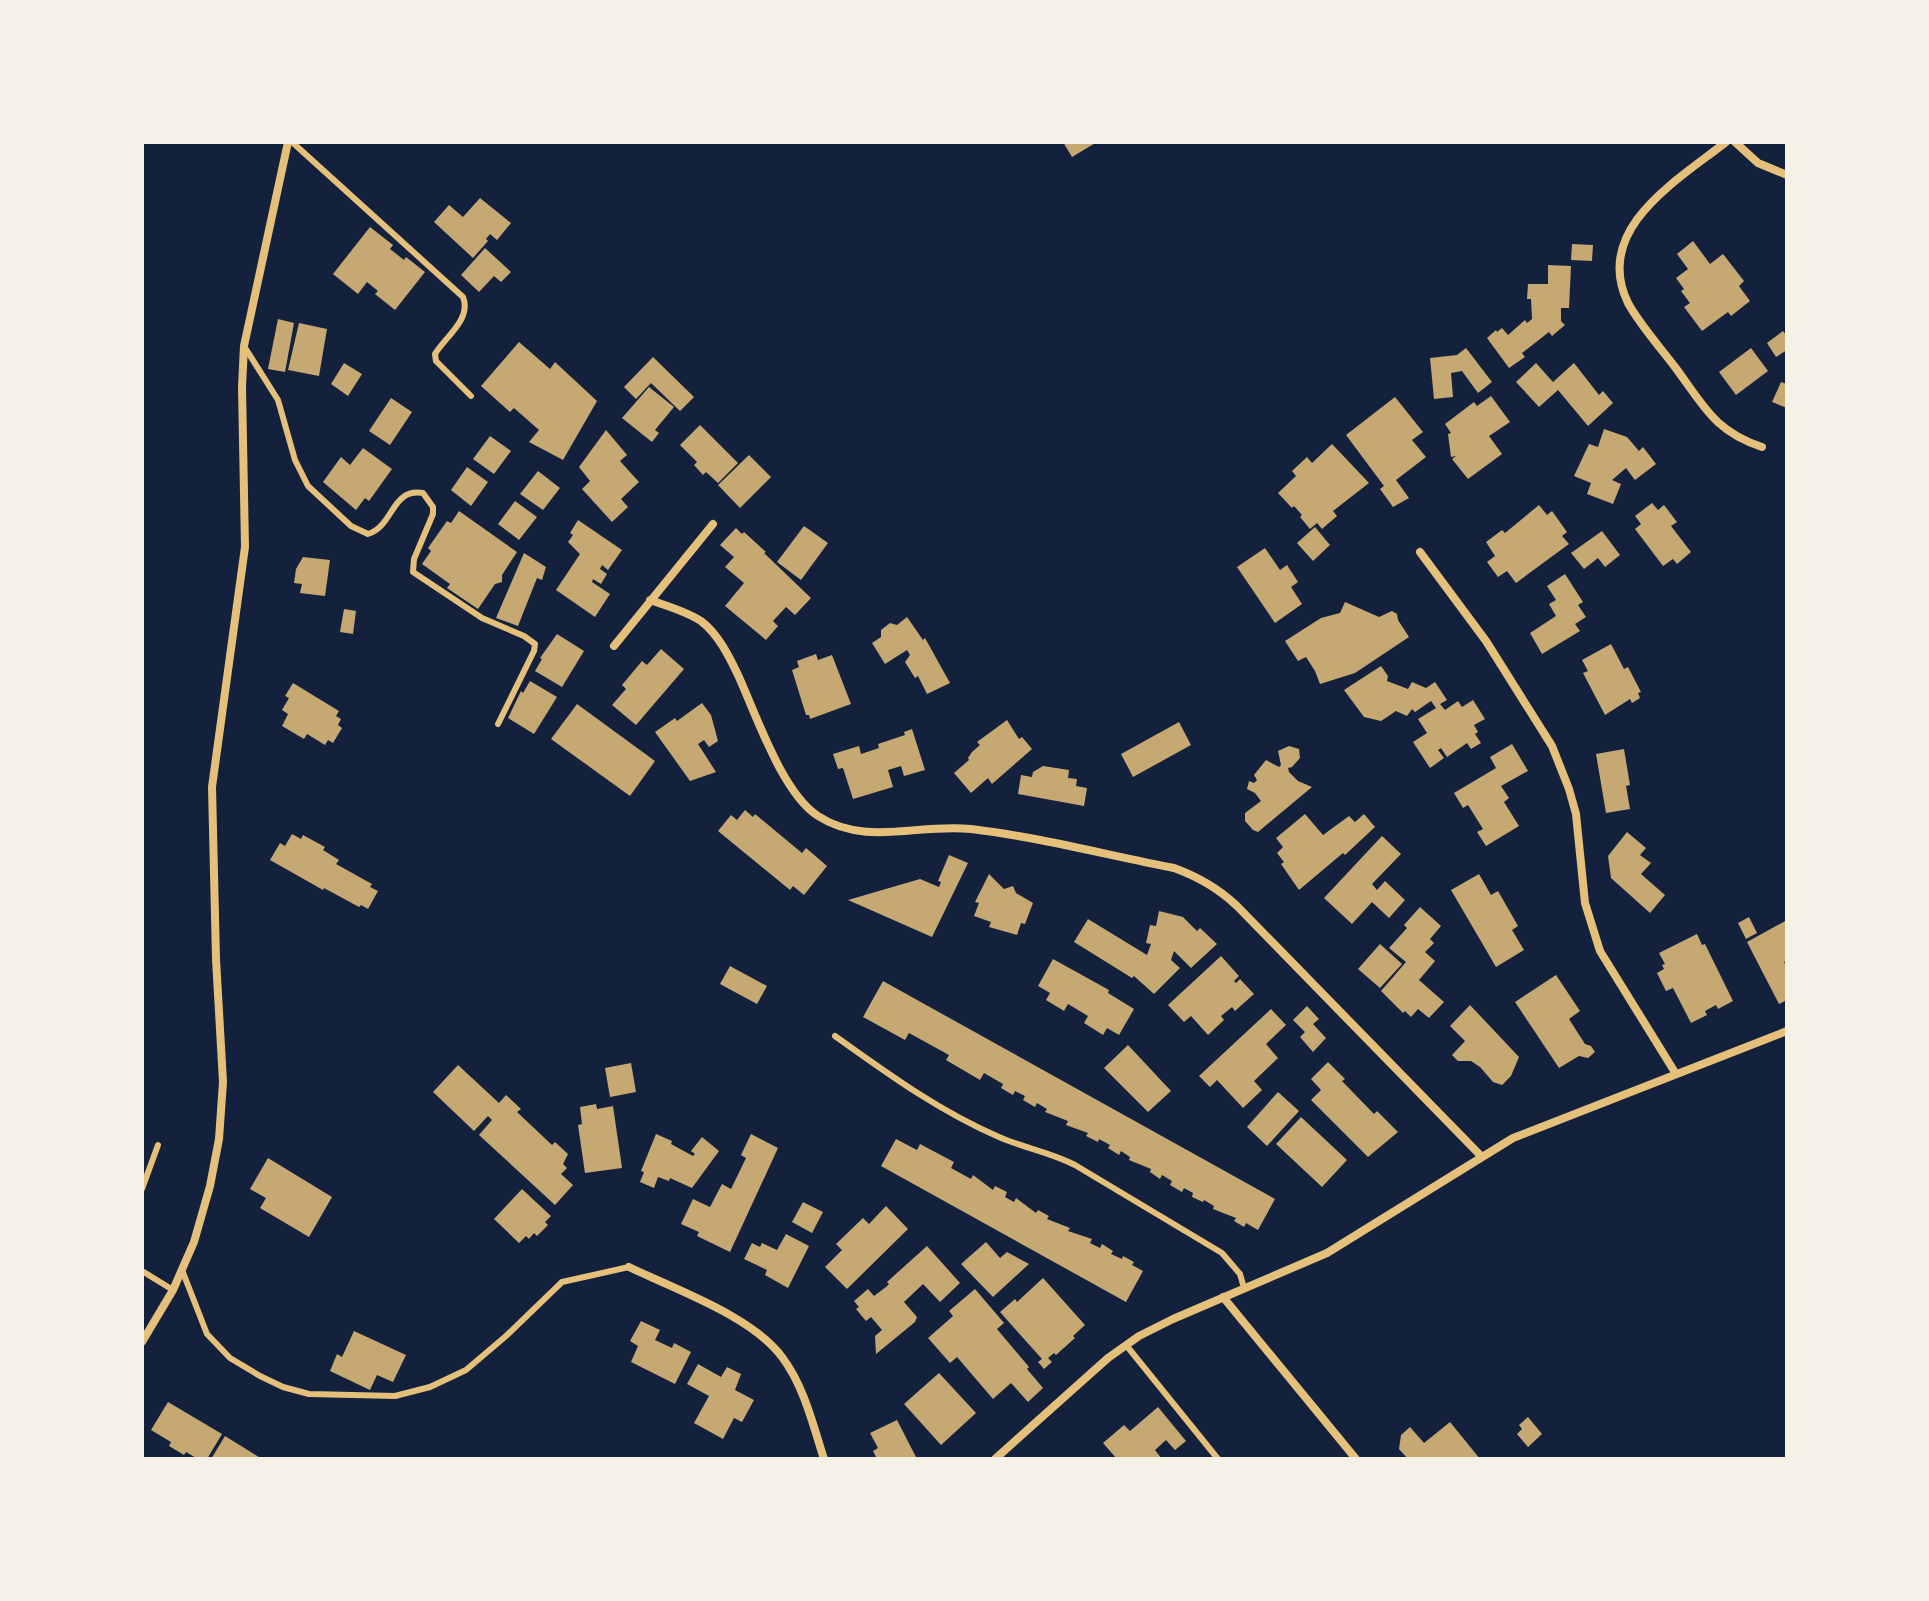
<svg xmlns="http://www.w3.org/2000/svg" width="1929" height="1601" viewBox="0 0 1929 1601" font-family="'Fira Sans Condensed',sans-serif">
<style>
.building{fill:#c6a872}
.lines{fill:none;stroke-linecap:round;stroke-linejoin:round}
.service{stroke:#e5c07b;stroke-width:6}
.minor{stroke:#e5c07b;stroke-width:8}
</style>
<rect width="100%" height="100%" fill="#14213d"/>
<path class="building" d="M1063,142H1097L1072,157Z
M480,198L511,223L497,240L490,234L486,239L488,241L473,258L434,222L449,205L463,217Z
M370,227L393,245L390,249L404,260L406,257L425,272L395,310L375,294L378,291L367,282L358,294L333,274Z
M1693,241L1710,264L1723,254L1744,281L1739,286L1750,301L1731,316L1728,312L1702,331L1684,307L1690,303L1681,291L1684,289L1676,278L1688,269L1677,254Z
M1572,244L1593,245L1592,261L1571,260Z
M485,248L511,272L501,282L494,276L479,292L461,275Z
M1548,265L1571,266L1569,308H1561V321L1565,325L1552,336L1549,332L1522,353L1525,357L1509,368L1487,338L1496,330L1497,332L1502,328L1508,335L1525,320L1527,323L1532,319L1531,299H1527L1528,284H1548Z
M278,319L294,323L285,372L268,369Z
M299,323L327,329L319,376L288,370Z
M1783,331L1787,336V350L1776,357L1767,343Z
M519,342L550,369L555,362L597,401L563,460L529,442L539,430L514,408L510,412L481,386Z
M1466,348L1492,382L1478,393L1462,371L1451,373L1453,397L1434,399L1430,358L1457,355Z
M1751,348L1768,371L1736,395L1719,372Z
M653,357L694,397L680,411L651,383L636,399L624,387Z
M344,363L362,374L348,396L331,384Z
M1536,363L1553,382L1574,363L1599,395L1603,391L1613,403L1588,426L1558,390L1539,407L1516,382Z
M1781,382L1787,384V408L1772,402Z
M649,387L674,407L655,430L659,433L652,442L622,418Z
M1491,396L1510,422L1489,436L1502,454L1468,479L1452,459L1456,456L1451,457L1448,434L1451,433L1445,424L1474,402L1477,406Z
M1395,397L1423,432L1412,440L1426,457L1396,480L1409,498L1393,507L1380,489L1384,486L1346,435Z
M391,398L412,412L390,445L369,431Z
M700,425L738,463L718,483L706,472L703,475L694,465L697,462L680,445Z
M1604,429L1627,437L1639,451L1643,447L1656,464L1635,480L1626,468L1612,480L1621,484L1613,504L1587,494L1591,483L1574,476L1589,444L1598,447Z
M606,430L627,455L620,461L639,482L621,499L628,507L612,522L582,489L590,481L579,467Z
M490,436L511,451L494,474L473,459Z
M1332,444L1369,483L1333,511L1337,516L1322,529L1317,523L1310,529L1300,517L1302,515L1294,506L1292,508L1278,493L1296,476L1292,471L1307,457L1312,463Z
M363,448L392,469L369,501L365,498L356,510L323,482L341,457L350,465Z
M749,455L771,477L740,508L718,485Z
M467,467L488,482L471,506L451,490Z
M538,471L560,488L543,510L520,494Z
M515,501L537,517L519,540L498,524Z
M1652,503L1658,510L1664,505L1677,522L1671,526L1691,552L1677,564L1673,559L1663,566L1635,529L1641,524L1635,516Z
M1539,505L1547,515L1552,511L1567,532L1562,536L1569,544L1516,583L1507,571L1498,577L1487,562L1495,556L1486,542L1502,530L1505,533Z
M459,511L517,552L502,575V582L495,584L478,609L447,588L450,584L422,564L431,551L428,548L447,521L451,523Z
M578,520L622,550L608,570L602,565L600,569L607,574L601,584L593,579L592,582L610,594L595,617L556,590L580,554L568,542L573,535L570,533Z
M804,526L828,543L801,580L777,562Z
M1315,527L1330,545L1313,561L1297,543Z
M736,528L742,534L744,532L766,552L764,553L811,598L795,615L786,607L773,621L778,626L766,640L725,606L744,583L725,567L734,557L720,545Z
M1602,531L1620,555L1605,567L1598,558L1584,569L1571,553Z
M1265,548L1280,570L1287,565L1298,582L1291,587L1302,604L1275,623L1237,567Z
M524,553L546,567L542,580L537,578L518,626L496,618Z
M303,557L330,560L325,596L300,593L302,584L294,583L296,569Z
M1565,574L1583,602L1578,605L1586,617L1575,624L1580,631L1542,654L1530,633L1556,616L1549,604L1556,600L1547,586Z
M1345,602L1379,617L1392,611L1397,614L1398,620L1409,637L1355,673L1320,684L1315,671L1306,657L1298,661L1285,641L1321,618L1340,613Z
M344,609L356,611L353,634L340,632Z
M907,617L923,640L925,638L950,683L927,694L918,676L915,678L905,662L910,655L907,650L885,664L872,643L881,637V630L890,623L897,625Z
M557,634L584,651L562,687L535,671L542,659L540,658Z
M1611,644L1624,669L1628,667L1641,692L1638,693L1640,698L1632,703L1630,699L1605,715L1583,673L1588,671L1582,660Z
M661,649L684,669L636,725L612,705L626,689L622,685L642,661L647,665Z
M816,654L818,660L832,655L851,704L810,719L809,715H806L792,670L799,667L797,661Z
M1381,666L1388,676L1387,681L1408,689L1412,682L1426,688L1435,682L1447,700L1440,704L1445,710L1458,701L1462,707L1473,700L1485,719L1474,725L1478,732L1475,734L1481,743L1471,749L1467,743L1447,757L1441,748L1438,750L1444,758L1430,768L1413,742L1427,733L1418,719L1436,708L1431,701L1415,712L1412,709L1407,716L1396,711L1381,721L1364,717L1344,690Z
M530,681L557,697L534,734L508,718L521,691L523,693Z
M293,683L339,711L336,716L341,719L338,725L342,728L333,743L328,740L325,745L307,734L304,739L282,726L288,714L282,710L289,698L285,696Z
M702,703L711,715L718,741L709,747L704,740L698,744L716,772L690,781L655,732L675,718L677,721Z
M577,704L655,761L630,796L551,739Z
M1007,720L1019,739L1022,737L1032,749L992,784L988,778L971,793L954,773L969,760L968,758L972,752L980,745L977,742Z
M1179,722L1191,745L1133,777L1121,754Z
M912,729L925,770L904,776L901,766L888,770L893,787L853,799L843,768L838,769L833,754L859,746L861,754L879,748L878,744L905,735L904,732Z
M1512,744L1528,771L1501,786L1509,798L1504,802L1519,826L1486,846L1477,832L1483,829L1468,805L1463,808L1454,793L1496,768L1490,757Z
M1289,746L1299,749L1300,758L1292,767L1288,768L1289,772L1298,781L1312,787L1258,832L1253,830L1245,821V813L1261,801L1255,793L1247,789L1249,781L1254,783L1257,780L1254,775L1266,760L1279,767L1281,765L1278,751Z
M1624,749L1630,785L1626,786L1630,809L1606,813L1596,754Z
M1043,766L1069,770L1068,778L1077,779L1076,786L1087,788L1084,806L1018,794L1021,775L1032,777L1033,772Z
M745,810L753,817L755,814L802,853L806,848L827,866L804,895L793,886L790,890L718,831L731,815L737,820Z
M1305,814L1323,835L1349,816L1355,822L1364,814L1375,827L1345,855L1343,853L1299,890L1281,864L1284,862L1277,853L1283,847L1276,838Z
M1627,832L1646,848L1640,855L1651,863L1641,874L1665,895L1650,913L1611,878L1608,856Z
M292,834L301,839L303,835L325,847L323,850L339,860L336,864L372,884L370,887L378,891L368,909L361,905L359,907L324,888L323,890L270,860L280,843L285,846Z
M1382,836L1401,854L1372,884L1377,890L1385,881L1405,900L1389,918L1372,902L1352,924L1324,898Z
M949,855L968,863L932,937L848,900L920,879L939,887L941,882L938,881Z
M989,874L1004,889L1013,886L1016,893L1033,903L1025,924L1021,923L1017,935L989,927L991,922L974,916L979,903L975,902Z
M1479,874L1491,895L1498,891L1518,926L1512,930L1524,950L1496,967L1451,890Z
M1420,907L1441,926L1430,939L1434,943L1425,952L1435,961L1419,980L1444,1002L1429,1018L1418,1009L1411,1017L1405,1011L1403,1013L1381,991L1406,962L1389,948L1407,928L1404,925Z
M1159,911L1183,917L1197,931L1200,928L1217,944L1191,968L1174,951L1171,960L1180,968L1154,994L1134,976L1132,978L1074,942L1088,919L1147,955L1151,944L1146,943L1150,925L1156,926Z
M1749,917L1757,933L1746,939L1738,923Z
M1787,920V961L1784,962L1787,968V1000L1779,1004L1747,942Z
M1697,934L1702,945L1705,944L1733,1001L1718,1009L1716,1005L1705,1011L1707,1015L1691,1023L1673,988L1666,991L1657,973L1664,969L1662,965L1665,964L1659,953Z
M1380,944L1402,964L1380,988L1358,969Z
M1221,956L1239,976L1234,981L1236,983L1240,979L1254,994L1235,1011L1232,1007L1221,1016L1224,1020L1208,1035L1191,1016L1184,1022L1168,1005Z
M1053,959L1109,990L1108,993L1134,1009L1119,1035L1107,1028L1103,1035L1084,1023L1088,1016L1068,1004L1064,1011L1046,1000L1050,993L1038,986Z
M730,966L767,986L757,1004L720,984Z
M1556,975L1580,1011L1569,1019L1585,1044L1591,1046L1595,1052L1588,1058L1579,1056L1559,1068L1515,1002Z
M883,981L1275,1199L1258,1230L1246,1223L1244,1227L1234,1221L1236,1218L1213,1209L1214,1206L1204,1200L1203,1202L1192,1197L1193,1193L1184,1188L1182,1192L1170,1185L1172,1181L1162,1175L1160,1179L1150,1172L1151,1169L1129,1160L1130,1157L1121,1151L1119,1155L1108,1148L1110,1145L1099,1139L1098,1142L1086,1136L1088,1133L1066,1125L1068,1121L1045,1112L1047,1109L1037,1103L1035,1107L1023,1100L1025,1096L1015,1091L1013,1095L1001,1088L1003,1084L984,1073L980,1080L946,1060L949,1055L909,1033L905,1040L863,1017Z
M1470,1005L1519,1057L1511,1076L1502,1085L1493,1082L1480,1067L1471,1061H1458L1452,1055L1465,1041L1450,1026Z
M1307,1006L1319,1019L1313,1024L1326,1038L1313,1052L1300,1037L1305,1032L1293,1020Z
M1271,1009L1286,1025L1266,1044L1278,1058L1254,1081L1262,1090L1243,1108L1217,1080L1210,1087L1199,1076Z
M1128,1045L1171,1091L1148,1112L1104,1068Z
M1328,1062L1345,1079L1342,1081L1374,1114L1377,1111L1398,1132L1368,1157L1311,1100L1321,1090L1311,1079Z
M631,1063L636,1092L610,1097L605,1068Z
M458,1065L499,1103L506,1095L521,1109L517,1112L552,1145L555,1142L568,1154L563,1164L567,1168L561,1174L573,1185L555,1205L479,1135L492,1120L488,1116L474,1131L433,1092Z
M1278,1092L1299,1111L1267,1146L1247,1127Z
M596,1104L597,1109L613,1106L622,1168L585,1173L578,1125L582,1124L580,1107Z
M1301,1117L1347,1160L1322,1187L1276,1144Z
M656,1134L672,1141L671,1144L693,1156L695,1154L691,1151L702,1137L719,1151L692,1188L670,1178L669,1181L658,1177L654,1188L640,1182L644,1172L641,1171Z
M751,1134L778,1148L730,1252L697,1236L699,1232L681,1224L693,1199L710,1207L722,1184L731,1189L746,1158L741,1155Z
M896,1139L917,1150L920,1144L954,1162L951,1168L971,1179L973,1175L993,1190L995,1186L1007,1192L1005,1197L1014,1202L1016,1198L1036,1213L1038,1210L1049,1216L1047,1219L1070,1228L1068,1231L1092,1239L1090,1243L1100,1248L1102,1244L1113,1251L1111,1254L1122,1259L1123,1256L1134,1262L1132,1265L1143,1271L1126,1302L881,1166Z
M268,1158L332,1197L309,1237L260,1208L266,1198L250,1189Z
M522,1189L551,1216L545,1222L548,1225L537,1236L534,1233L529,1239L526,1236L519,1243L494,1219Z
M803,1202L823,1212L812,1233L792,1222Z
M886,1206L908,1229L847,1289L825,1267L842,1250L836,1244L863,1218L869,1224Z
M786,1234L809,1246L788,1288L765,1275L767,1270L744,1259L752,1243L760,1247L762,1243L777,1250Z
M986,1242L1000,1258L1007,1252L1029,1264L993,1297L961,1264Z
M927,1246L960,1283L940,1302L923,1284L904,1302L917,1317L915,1322L876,1354L875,1336L882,1330L871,1317L866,1321L856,1309L859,1307L854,1301L868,1289L874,1296L886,1287L889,1284L887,1282Z
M1043,1278L1085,1325L1073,1336L1075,1338L1056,1355L1054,1353L1048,1358L1052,1362L1044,1369L1038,1362L1042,1359L1000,1312L1015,1299L1017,1302Z
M975,1289L1004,1323L997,1329L1029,1367L1027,1369L1043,1388L1028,1402L1011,1383L993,1399L957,1357L950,1363L928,1338L953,1316L949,1311Z
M641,1321L660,1330L655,1340L672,1348L674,1343L691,1352L675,1384L631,1362L638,1346L630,1341Z
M354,1331L406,1355L393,1382L377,1375L370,1390L330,1371L337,1354L342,1357Z
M698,1364L721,1377L727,1367L741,1374L735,1390L754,1400L742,1422L734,1418L723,1439L694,1423L709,1396L687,1384Z
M939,1373L976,1413L941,1445L904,1404Z
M168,1402L222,1434L207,1459H198L186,1452L184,1455L169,1446L171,1442L151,1430Z
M1158,1407L1186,1441L1175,1450L1166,1440L1155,1450L1162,1459H1117L1103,1443L1124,1425L1130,1431Z
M1528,1417L1542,1434L1528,1447L1517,1434L1522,1429L1519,1425Z
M897,1420L917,1459H877L873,1451L878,1448L870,1433Z
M1450,1422L1480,1459H1408L1399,1449L1401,1435L1410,1427L1424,1443Z
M225,1436L262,1459H211Z"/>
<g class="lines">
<path class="service" d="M292,142L463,297C472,319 445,337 435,354L436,361L471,396
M244,346L278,400L295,460L308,486L351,526L368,534C394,526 391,488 423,493L433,507V514L414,559L413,572L482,618L524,636L535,644L534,651L498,724
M835,1036C888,1074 939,1111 999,1137C1024,1148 1050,1152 1075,1165L1222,1253L1240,1274L1244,1288
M142,1189L158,1145
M182,1270L207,1334L230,1358L260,1376L283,1387L309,1394L395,1396L430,1387L466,1370L506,1336L562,1282L629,1267
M142,1271L173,1290
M1126,1345L1218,1459"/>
<path class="minor" d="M1726,142C1678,180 1592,229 1628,303C1640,325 1660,347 1675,367C1704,406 1714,431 1762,447
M1735,142L1758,163L1787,175
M1420,552L1486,641L1552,746L1569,789L1576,814L1585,903L1600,951L1676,1074
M650,600C667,606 686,611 701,621C718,634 729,656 738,675C756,714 782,793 818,816C866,847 919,823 971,829C1039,837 1107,855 1174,868C1199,877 1218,888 1237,906L1482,1157
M614,646L713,524
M629,1267C674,1289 752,1316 782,1357C804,1386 813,1425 824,1459
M1223,1297L1356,1459
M142,1342L173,1290L194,1242L210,1186L219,1139L223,1082L216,959L212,787L245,547L242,387L244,346L288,142
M995,1459L1108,1358L1139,1336L1173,1319L1327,1253L1513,1138L1787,1031"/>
</g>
<rect width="1929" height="1601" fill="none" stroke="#f6f1e7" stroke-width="288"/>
</svg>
